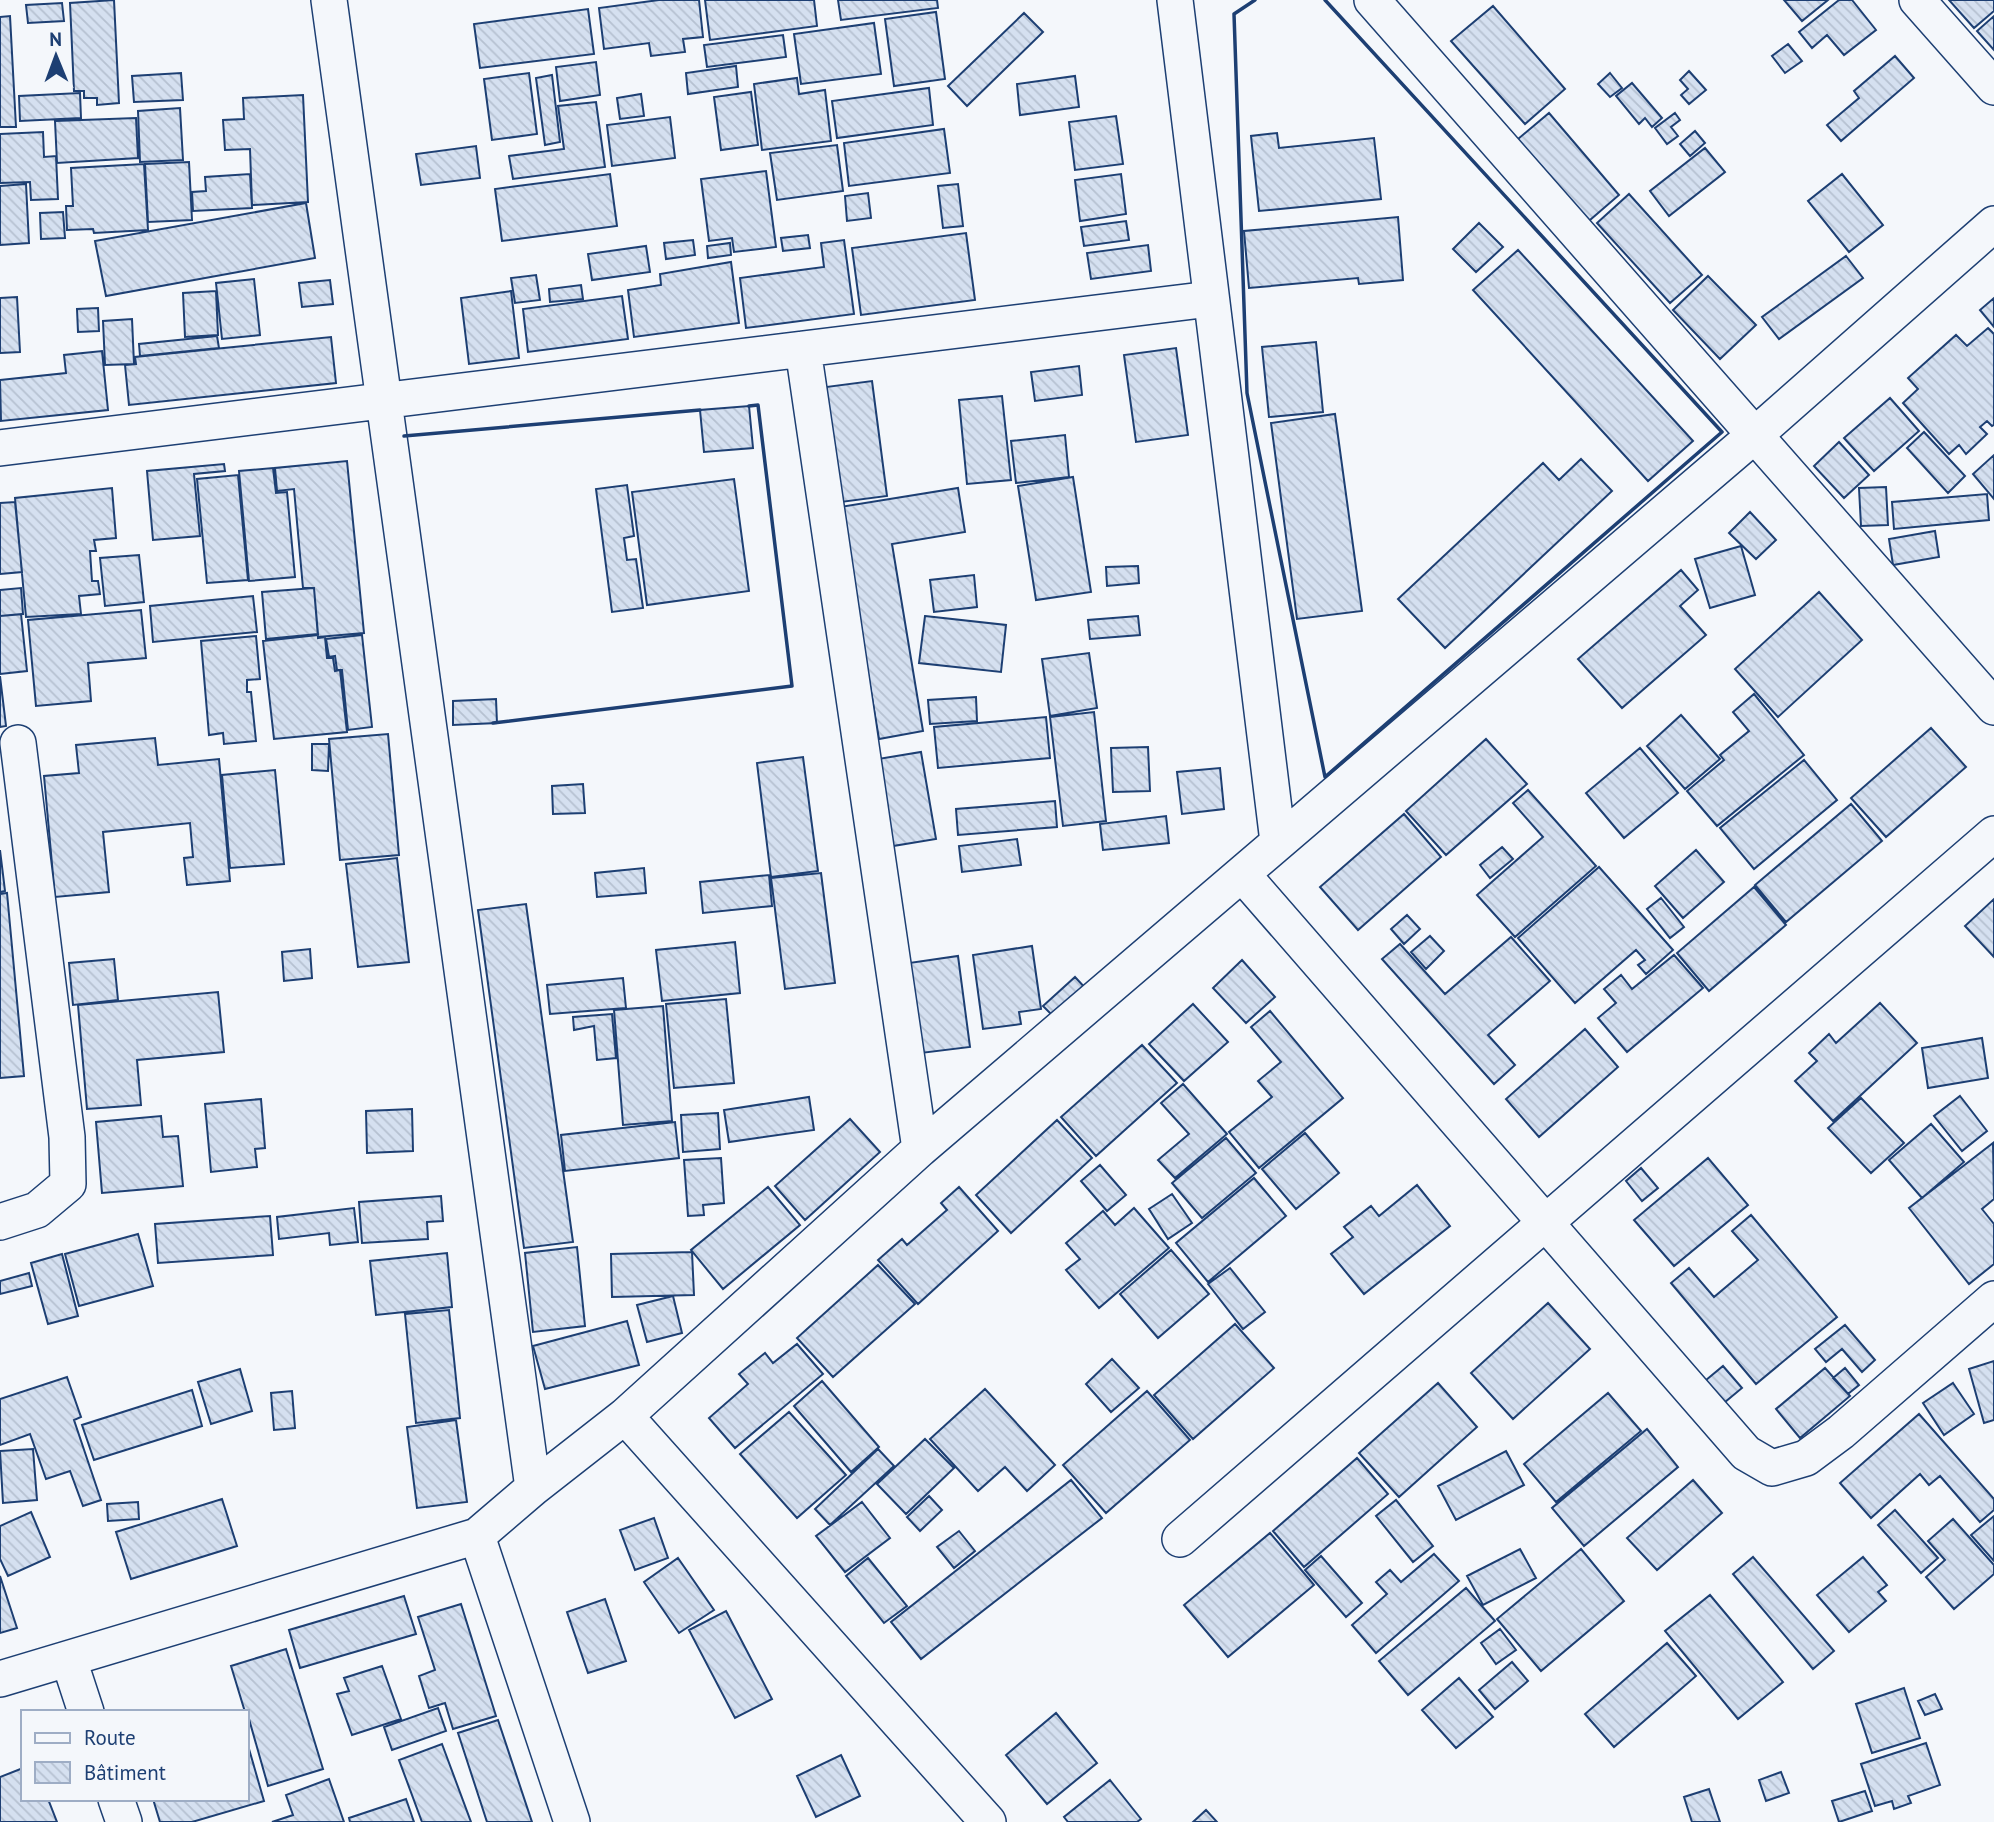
<svg xmlns="http://www.w3.org/2000/svg" width="1994" height="1822" viewBox="0 0 1994 1822" font-family="'PT Sans',sans-serif">
<style>
.building{fill:url(#building-back-hatch);stroke:#1d3f73;stroke-width:2}
.lines{fill:none;stroke-linecap:round;stroke-linejoin:round}
.minor-casing{stroke:#1d3f73;stroke-width:38}
.minor{stroke:#f4f7fb;stroke-width:35}
.wall{stroke:#1d3f73;stroke-width:3.5}
</style>
<defs>
<pattern id="building-back-hatch" width="6" height="6" patternUnits="userSpaceOnUse" patternTransform="scale(1.75)"><rect width="6" height="6" fill="#d5e0f0"/><path d="M-1 5l2 2M0 0l6 6M5-1l2 2" fill="none" stroke="#b6c1d1"/></pattern>
</defs>
<rect width="100%" height="100%" fill="#f4f7fb"/>
<path class="building" d="M114,0L119,103L97,105V98H84V91H74L70,3Z
M659,0H699L703,37L683,39L685,52L651,56L649,43L604,49L599,8Z
M705,0H814L817,26L710,40Z
M838,0H937L938,8L841,20Z
M1784,0H1828L1802,21Z
M1839,0H1852L1876,30L1844,55L1827,35L1812,48L1799,32Z
M1949,0H1994V11L1974,28Z
M62,3L64,21L28,23L26,5Z
M1493,6L1565,89L1525,124L1451,41Z
M588,9L594,54L480,68L474,24Z
M936,12L945,79L894,86L885,19Z
M1024,13L1043,32L967,106L948,86Z
M10,16L16,127H0V17Z
M1994,16V50L1977,31Z
M874,23L881,74L801,84L794,34Z
M783,35L786,57L707,67L704,45Z
M1788,44L1802,61L1785,73L1772,56Z
M1895,56L1914,78L1841,141L1827,125L1859,98L1854,91Z
M596,62L600,95L560,101L556,67Z
M736,66L738,87L688,94L686,73Z
M1689,71L1706,90L1689,104L1681,95L1688,89L1680,80Z
M181,73L183,100L134,102L132,76Z
M529,73L537,134L492,140L484,79Z
M1610,73L1622,88L1610,97L1598,84Z
M552,75L560,142L545,145L536,78Z
M1075,76L1079,107L1020,115L1017,84Z
M797,78L799,94L825,90L831,141L762,150L754,84Z
M1632,83L1662,118L1652,127L1645,118L1639,124L1616,96Z
M929,88L933,125L837,138L832,101Z
M751,92L758,145L721,150L714,97Z
M80,93L81,118L20,121L19,96Z
M641,94L644,116L620,119L617,98Z
M303,95L308,202L252,205L250,149L225,150L223,120L244,119L243,98Z
M596,102L605,167L513,179L509,156L564,149L558,106Z
M180,108L183,160L140,162L138,111Z
M1549,113L1619,195L1583,226L1512,144Z
M1675,113L1680,120L1671,127L1678,136L1667,144L1655,128Z
M1116,116L1123,164L1075,170L1069,122Z
M670,117L675,158L612,166L607,125Z
M136,118L138,158L57,163L55,121Z
M944,129L950,173L849,186L844,143Z
M1695,131L1705,143L1690,156L1680,144Z
M43,132L44,157L56,156L58,199L31,200L30,182L0,183V134Z
M1277,133L1279,148L1374,138L1381,199L1259,211L1251,136Z
M837,145L843,191L777,200L770,153Z
M476,146L480,178L421,185L416,154Z
M1705,148L1725,172L1669,216L1650,191Z
M189,162L192,220L148,222L145,164Z
M144,164L148,230L94,233L93,229L67,230L66,206H73L71,168Z
M766,171L776,247L734,252L732,238L709,241L701,179Z
M250,174L252,208L193,211L192,192L206,191L205,177Z
M610,174L617,226L502,241L495,189Z
M1121,174L1126,214L1080,221L1075,180Z
M1842,174L1883,225L1849,252L1808,201Z
M26,184L29,243L0,245V186Z
M958,184L963,226L943,228L938,186Z
M868,193L871,218L847,221L845,196Z
M1629,194L1702,275L1670,303L1597,223Z
M306,203L315,258L106,296L95,241Z
M63,212L65,238L41,239L40,213Z
M1398,217L1403,280L1359,284L1358,278L1249,288L1244,231Z
M1126,221L1129,240L1084,246L1081,227Z
M1479,223L1503,247L1476,272L1453,249Z
M966,233L975,300L861,315L852,248Z
M808,235L810,248L783,251L781,238Z
M693,240L695,255L666,259L664,243Z
M844,240L854,314L746,328L740,278L824,267L821,243Z
M730,243L731,255L708,258L707,246Z
M1148,245L1151,271L1091,279L1087,253Z
M646,246L650,272L592,280L588,254Z
M1518,250L1693,441L1648,481L1473,290Z
M1846,256L1863,278L1779,339L1762,317Z
M731,262L739,323L634,337L628,290L661,285L660,274Z
M536,275L540,300L515,303L511,278Z
M1708,276L1756,325L1720,359L1673,310Z
M254,279L260,335L222,339L216,283Z
M330,280L333,304L302,307L299,283Z
M581,285L583,299L550,302L549,289Z
M216,291L218,335L185,337L183,293Z
M511,291L519,358L469,364L461,298Z
M622,296L628,339L528,352L523,309Z
M17,297L20,352L0,353V298Z
M1994,298V327L1980,310Z
M98,308L99,331L78,332L77,309Z
M132,319L134,364L105,365L103,321Z
M1988,328L1994,334V425L1992,426L1987,421L1980,427L1987,434L1966,454L1959,445L1949,454L1903,403L1918,389L1908,378L1956,335L1967,346Z
M217,336L219,348L140,356L139,344Z
M331,337L336,383L129,405L125,365L136,364L135,357Z
M1316,342L1323,412L1269,417L1262,347Z
M1176,348L1188,435L1136,442L1124,355Z
M102,351L108,410L1,421L0,380L66,373L64,355Z
M1079,366L1082,395L1035,401L1031,372Z
M872,381L887,496L841,502L826,387Z
M1002,396L1011,480L967,484L959,400Z
M1890,398L1919,431L1874,471L1844,438Z
M749,406L753,448L704,452L700,410Z
M1335,414L1362,611L1297,619L1271,423Z
M1924,432L1965,476L1948,493L1907,448Z
M1065,435L1069,477L1016,483L1011,441Z
M1839,442L1869,475L1844,498L1814,466Z
M1994,455V499L1973,474Z
M1581,459L1612,491L1445,648L1398,599L1543,463L1559,480Z
M347,461L364,633L318,637L314,588H303L294,489L277,491L275,468Z
M224,464L225,471L194,474L200,536L153,540L147,471Z
M273,468L276,493L287,492L295,577L249,581L239,471Z
M238,475L248,580L207,583L197,479Z
M1073,477L1091,592L1036,600L1018,486Z
M734,479L749,591L647,605L632,492Z
M627,485L634,536L624,538L627,560L636,559L643,608L612,612L596,489Z
M1886,487L1888,525L1861,526L1859,488Z
M112,488L116,538L94,540L96,551H90L92,581H98L100,594L79,596L81,614L26,617L15,498Z
M958,488L965,532L892,544L923,731L879,739L840,507Z
M1987,494L1989,520L1894,529L1892,502Z
M15,502L22,572L0,574V503Z
M1750,512L1776,540L1756,559L1729,533Z
M1935,531L1939,557L1893,565L1889,539Z
M1741,546L1755,595L1710,608L1695,559Z
M139,555L144,602L105,606L100,558Z
M1138,566L1139,583L1107,586L1106,567Z
M1681,570L1698,590L1680,606L1706,635L1622,708L1578,659Z
M974,575L977,607L934,612L930,580Z
M21,588L23,614L0,616V590Z
M314,588L318,634L266,639L262,592Z
M1819,592L1862,640L1778,717L1735,669Z
M253,596L257,632L153,642L150,606Z
M141,610L146,658L88,663L91,701L36,706L28,620Z
M21,614L27,671L0,674V616Z
M925,616L1006,625L1001,672L919,663Z
M1138,616L1140,635L1090,639L1088,620Z
M318,635V638L325,637L327,658H333L335,671L340,670L347,732L274,739L263,641Z
M362,635L372,727L348,730L342,670H337L335,656L329,657L326,639Z
M256,636L260,679L247,680V692H251L256,741L224,744L223,733L209,735L201,641Z
M1089,653L1097,708L1050,716L1042,659Z
M0,676L6,726L0,727Z
M1754,694L1804,755L1717,826L1687,791L1724,760L1720,755L1749,731L1733,712Z
M976,697L977,721L930,724L928,700Z
M496,699L497,723L453,725V701Z
M1094,712L1106,821L1063,826L1050,717Z
M1681,715L1720,759L1685,789L1647,746Z
M1046,717L1050,758L938,768L934,727Z
M1931,728L1966,767L1886,837L1851,798Z
M388,734L399,855L340,860L329,739Z
M155,738L158,765L219,759L230,881L187,885L184,858L193,857L190,823L103,832L109,892L55,897L44,776L79,773L76,745Z
M1486,739L1527,784L1446,855L1406,811Z
M312,744H329L328,771L312,770Z
M1148,747L1150,791L1113,792L1111,748Z
M1640,748L1678,793L1624,838L1586,793Z
M921,752L936,839L893,846L878,759Z
M803,757L818,871L771,877L757,763Z
M1804,760L1837,800L1754,869L1720,828Z
M1220,768L1224,809L1182,814L1177,772Z
M275,770L284,864L230,868L222,775Z
M583,784L585,813L553,814L552,786Z
M1528,790L1596,866L1515,937L1477,895L1543,837L1513,803Z
M1055,801L1057,827L958,835L956,809Z
M1851,804L1882,841L1786,922L1755,885Z
M1404,814L1441,857L1358,930L1320,887Z
M1166,816L1169,843L1103,850L1100,824Z
M1017,839L1021,865L962,872L959,846Z
M1502,847L1513,859L1490,878L1480,865Z
M0,850L5,891L0,892Z
M1696,850L1724,882L1683,918L1655,886Z
M397,858L409,962L358,967L346,864Z
M1599,867L1673,950L1646,974L1638,965L1645,960L1636,950L1575,1003L1518,938Z
M644,868L646,893L597,897L595,873Z
M821,873L835,983L785,989L771,878Z
M769,875L772,906L703,913L700,882Z
M1754,887L1786,925L1709,991L1677,953Z
M7,893L24,1076L0,1078V894Z
M1661,898L1684,927L1670,938L1647,909Z
M1994,899V957L1965,926Z
M526,904L573,1242L524,1248L478,910Z
M1407,915L1420,929L1404,944L1391,929Z
M1430,936L1444,951L1426,969L1411,952Z
M1511,937L1550,981L1488,1035L1515,1065L1494,1084L1382,959L1400,944L1445,994Z
M735,942L740,993L662,1001L656,950Z
M1032,946L1041,1009L1019,1012L1021,1024L983,1029L973,955Z
M310,949L312,978L284,981L282,952Z
M1674,955L1703,988L1627,1052L1598,1018L1616,1003L1604,989L1621,975L1632,989Z
M958,956L970,1047L921,1053L909,963Z
M114,959L118,1000L73,1005L69,963Z
M1242,960L1275,997L1246,1023L1213,988Z
M1075,977L1088,991L1057,1020L1043,1006Z
M623,978L626,1008L550,1014L547,985Z
M218,992L224,1052L137,1060L141,1105L87,1109L78,1005Z
M726,999L734,1083L674,1088L666,1004Z
M1880,1003L1917,1043L1833,1121L1795,1081L1817,1061L1809,1053L1829,1034L1836,1043Z
M1193,1004L1228,1042L1184,1081L1149,1044Z
M663,1006L672,1121L623,1125L614,1010Z
M1270,1011L1343,1098L1259,1168L1229,1132L1272,1097L1258,1081L1281,1062L1251,1027Z
M612,1014L616,1058L597,1060L594,1026L574,1030L573,1017Z
M1585,1029L1618,1067L1539,1137L1506,1099Z
M1982,1038L1988,1078L1928,1088L1922,1048Z
M1142,1045L1177,1083L1096,1156L1061,1117Z
M1183,1084L1227,1134L1175,1178L1158,1160L1189,1134L1161,1103Z
M1960,1096L1987,1131L1962,1151L1934,1116Z
M809,1097L814,1130L729,1142L724,1110Z
M1861,1098L1904,1143L1871,1173L1828,1128Z
M261,1099L265,1148L255,1149L257,1167L211,1172L205,1104Z
M412,1109L413,1151L367,1153L366,1111Z
M718,1113L720,1149L683,1152L681,1115Z
M161,1116L163,1137L178,1136L183,1186L102,1193L96,1122Z
M850,1119L880,1152L805,1220L775,1186Z
M1057,1120L1092,1158L1011,1233L976,1195Z
M675,1122L679,1158L565,1171L561,1135Z
M1931,1124L1964,1162L1922,1198L1889,1160Z
M1305,1133L1339,1173L1296,1209L1262,1169Z
M1226,1138L1256,1173L1202,1218L1172,1183Z
M1993,1143L1994,1199L1982,1209L1994,1224V1264L1969,1284L1909,1208Z
M721,1158L724,1203L703,1205L704,1215L688,1216L684,1160Z
M1708,1158L1748,1205L1674,1266L1634,1220Z
M1100,1165L1126,1195L1107,1211L1081,1181Z
M1641,1168L1658,1188L1642,1201L1626,1181Z
M1254,1178L1286,1216L1208,1282L1176,1243Z
M1417,1185L1450,1226L1364,1294L1331,1254L1353,1237L1344,1227L1371,1206L1379,1216Z
M768,1187L800,1225L723,1289L691,1250Z
M959,1187L998,1231L918,1304L878,1260L902,1239L907,1245L947,1210L941,1203Z
M1172,1194L1192,1223L1168,1239L1149,1209Z
M441,1196L443,1221L427,1222L428,1239L362,1243L359,1202Z
M354,1208L358,1242L330,1245L329,1233L279,1239L277,1217Z
M1134,1208L1169,1248L1099,1308L1066,1270L1080,1259L1066,1243L1103,1211L1115,1225Z
M1751,1215L1837,1317L1756,1384L1671,1283L1689,1268L1714,1297L1758,1260L1732,1231Z
M270,1216L273,1255L158,1263L155,1224Z
M138,1234L153,1286L79,1306L65,1254Z
M577,1247L585,1326L533,1332L525,1253Z
M1171,1250L1209,1294L1158,1338L1120,1294Z
M692,1252L694,1295L612,1297L611,1254Z
M447,1253L452,1307L376,1315L370,1261Z
M62,1254L78,1316L48,1324L31,1263Z
M878,1265L915,1304L833,1377L797,1338Z
M1230,1268L1265,1312L1243,1329L1208,1284Z
M29,1273L32,1286L0,1294V1281Z
M673,1296L682,1333L647,1342L637,1305Z
M1548,1303L1590,1349L1513,1419L1471,1373Z
M449,1310L460,1418L416,1423L405,1314Z
M627,1321L639,1365L545,1389L533,1346Z
M1235,1324L1274,1368L1193,1439L1154,1395Z
M1845,1325L1875,1360L1862,1372L1842,1349L1826,1362L1815,1349Z
M797,1344L823,1374L735,1448L709,1418L748,1384L739,1374L765,1353L773,1363Z
M1112,1359L1139,1388L1111,1412L1086,1384Z
M1994,1361V1420L1984,1423L1969,1369Z
M1723,1366L1742,1388L1719,1407L1700,1385Z
M1825,1368L1850,1396L1800,1438L1776,1409Z
M1845,1368L1859,1385L1848,1394L1833,1378Z
M240,1369L252,1411L211,1424L198,1382Z
M67,1377L81,1417L74,1420L101,1500L83,1506L70,1471L46,1479L30,1434L0,1445V1399Z
M822,1381L879,1447L851,1472L794,1406Z
M1438,1383L1477,1427L1399,1497L1359,1453Z
M1953,1383L1974,1414L1944,1435L1923,1403Z
M985,1389L1055,1465L1027,1491L1005,1467L978,1491L930,1439Z
M192,1390L202,1426L94,1460L82,1425Z
M292,1391L295,1428L274,1430L271,1393Z
M1147,1391L1190,1440L1106,1513L1063,1465Z
M1608,1393L1641,1431L1556,1502L1524,1464Z
M789,1412L846,1475L797,1518L740,1454Z
M1919,1414L1994,1499V1510L1980,1522L1940,1476L1929,1485L1920,1474L1871,1518L1840,1483Z
M456,1420L467,1502L417,1508L407,1427Z
M1647,1429L1678,1467L1584,1546L1552,1508Z
M925,1439L954,1468L906,1514L877,1484Z
M33,1449L37,1500L3,1503L0,1451Z
M878,1449L894,1466L830,1525L815,1509Z
M1506,1451L1524,1485L1456,1520L1438,1486Z
M1357,1458L1388,1494L1304,1567L1273,1531Z
M1071,1480L1102,1518L921,1659L891,1622Z
M1693,1480L1722,1513L1657,1570L1627,1538Z
M929,1496L942,1510L920,1531L907,1517Z
M222,1499L237,1546L131,1579L116,1532Z
M1396,1500L1433,1546L1413,1562L1376,1516Z
M138,1502L139,1519L108,1521L107,1504Z
M862,1502L890,1538L845,1572L816,1536Z
M1895,1510L1938,1558L1921,1573L1878,1525Z
M31,1512L50,1557L8,1576L0,1559V1526Z
M1994,1516V1561L1971,1535Z
M654,1518L668,1558L635,1570L620,1530Z
M1953,1519L1994,1565V1574L1954,1609L1926,1577L1945,1560L1928,1541Z
M959,1531L975,1551L954,1568L937,1547Z
M1270,1533L1314,1585L1228,1657L1184,1605Z
M1520,1549L1536,1578L1483,1605L1467,1576Z
M1581,1549L1624,1601L1541,1671L1497,1619Z
M1434,1554L1459,1581L1376,1653L1352,1625L1387,1594L1376,1582L1390,1570L1401,1582Z
M1321,1556L1362,1603L1346,1617L1305,1570Z
M1753,1557L1834,1651L1813,1669L1733,1574Z
M1863,1557L1887,1585L1878,1592L1886,1601L1849,1632L1817,1595Z
M678,1558L714,1610L679,1633L644,1582Z
M868,1558L907,1606L884,1623L846,1576Z
M0,1576L17,1628L0,1633Z
M1466,1588L1495,1621L1408,1695L1379,1661Z
M1710,1595L1783,1682L1738,1719L1665,1631Z
M404,1596L416,1634L300,1668L289,1630Z
M605,1599L626,1661L588,1673L567,1612Z
M461,1604L496,1716L453,1729L445,1703L429,1708L419,1676L435,1670L418,1617Z
M726,1611L772,1699L735,1718L689,1630Z
M1500,1629L1516,1650L1496,1664L1481,1643Z
M1667,1643L1696,1676L1614,1747L1585,1714Z
M286,1649L323,1769L268,1786L247,1712H245L231,1666Z
M1512,1662L1528,1681L1495,1709L1479,1690Z
M382,1666L401,1719L352,1735L337,1694L349,1691L344,1678Z
M1459,1678L1493,1717L1456,1748L1422,1710Z
M1904,1688L1920,1738L1872,1753L1856,1704Z
M1935,1694L1942,1709L1925,1715L1918,1701Z
M438,1708L446,1731L392,1750L384,1727Z
M1056,1713L1097,1763L1047,1804L1006,1755Z
M498,1720L532,1822H487L458,1733Z
M247,1742L264,1801L192,1822H160L153,1799H247Z
M1926,1743L1940,1785L1908,1796L1911,1803L1894,1809L1892,1801L1875,1806L1861,1764Z
M442,1744L471,1822H422L399,1760Z
M841,1755L860,1796L816,1817L797,1776Z
M23,1768V1799H48L57,1822H0V1777Z
M1781,1772L1789,1793L1766,1801L1759,1780Z
M329,1779L344,1822H272L293,1815L286,1795Z
M1110,1780L1141,1819L1137,1822H1068L1064,1817Z
M1709,1789L1720,1822H1692L1684,1797Z
M1865,1791L1872,1811L1839,1822L1832,1801Z
M406,1799L414,1822H350L349,1818Z
M1206,1810L1217,1822H1193Z"/>
<g class="lines">
<defs>
<path id="minor" d="M329,0L533,1488
M1175,0L1278,842
M1372,0L1994,707
M1917,0L1994,87
M803,349L920,1149
M0,448L1210,299
M1242,874L1746,1453L1772,1468L1806,1458L1841,1432L1994,1299
M0,1222L37,1210L68,1184L67,1137L18,743
M625,1416L988,1822
M477,1536L572,1822
M1180,1539L1994,834
M69,1660L86,1712
M0,1679L477,1536L533,1488L625,1416L920,1149L1756,434L1994,224
M116,1799L124,1822"/>
</defs>
<use href="#minor" class="minor-casing"/>
<use href="#minor" class="minor"/>
<path class="wall" d="M1255,0L1234,14L1247,393L1325,777L1722,432L1325,0
M404,436L700,410
M493,723L792,686L758,405L749,406"/>
</g>
<rect x="21" y="1710" width="228" height="91" fill="#f4f7fb" stroke="#9eadc5" stroke-width="2"/>
<rect x="35" y="1733" width="35" height="10" fill="#f4f7fb" stroke="#9eadc5" stroke-width="2"/>
<text x="84" y="1745" font-size="21" fill="#1d3f73">Route</text>
<rect x="35" y="1762" width="35" height="21" fill="url(#building-back-hatch)" stroke="#9eadc5" stroke-width="2"/>
<text x="84" y="1780" font-size="21" fill="#1d3f73">Bâtiment</text>
<g transform="translate(56 56) rotate(359)" stroke="#f4f7fb" stroke-width="5" paint-order="stroke">
<path d="M0-5L12 26L0 18L-12 26Z" fill="#1d3f73"/>
<text y="-10" font-size="19" font-weight="bold" text-anchor="middle" fill="#1d3f73">N</text>
</g>
</svg>
